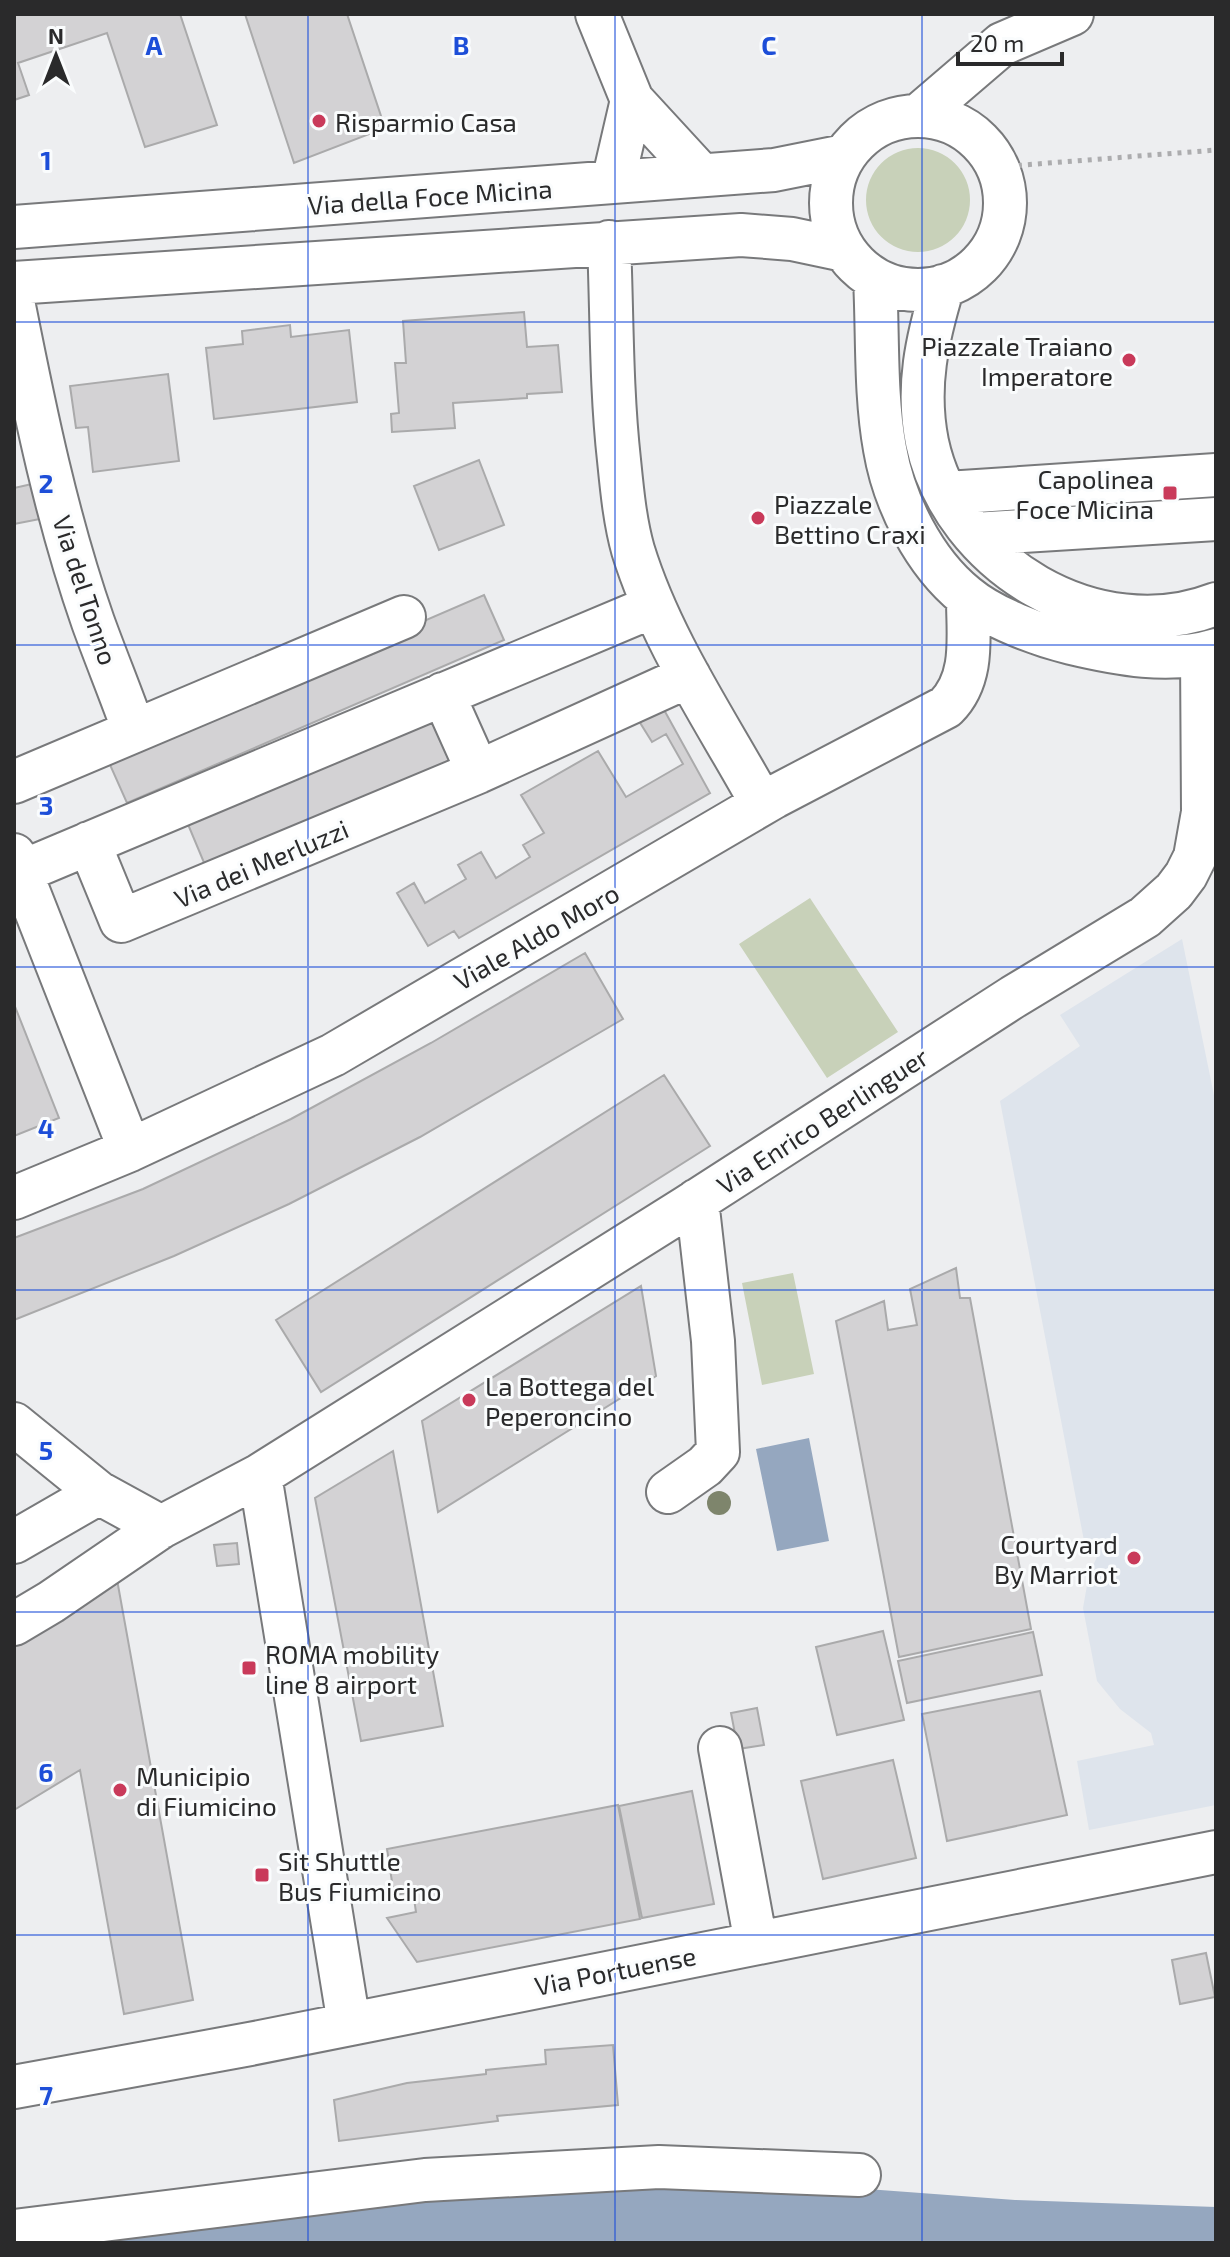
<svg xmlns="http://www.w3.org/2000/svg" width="1230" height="2257" viewBox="0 0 1230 2257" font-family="'Exo 2',sans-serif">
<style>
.built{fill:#dee4ec}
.green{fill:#c8d1b9}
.water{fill:#95a7bf}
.building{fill:#d3d2d4;stroke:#aaaaab;stroke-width:2}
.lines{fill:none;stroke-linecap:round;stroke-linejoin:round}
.minor-casing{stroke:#78797b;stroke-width:46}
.path{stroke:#acacae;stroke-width:5;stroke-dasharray:4 6;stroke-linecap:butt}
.minor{stroke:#fff;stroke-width:42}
.tree{fill:#7e856c}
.grid{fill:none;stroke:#1d4ed8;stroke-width:2;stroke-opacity:0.55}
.poi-dot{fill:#c93a5a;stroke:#fafcfd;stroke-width:3}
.labels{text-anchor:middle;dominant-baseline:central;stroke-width:6;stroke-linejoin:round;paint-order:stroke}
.poi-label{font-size:26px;fill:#2a2a2b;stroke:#fafcfd;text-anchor:start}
.street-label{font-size:26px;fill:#2a2a2b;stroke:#fafcfd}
.grid-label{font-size:26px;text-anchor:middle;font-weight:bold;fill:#1d4ed8;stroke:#fafcfd;stroke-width:6;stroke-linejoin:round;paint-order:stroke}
</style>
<rect width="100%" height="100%" fill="#edeef0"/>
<path class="built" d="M1182,939L1216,1105V1805L1089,1830L1077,1761L1154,1745L1151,1733L1120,1709L1097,1681L1083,1608L1089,1574L1105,1540L1085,1546L1000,1101L1080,1046L1060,1015Z"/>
<path class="green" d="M866 200a52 52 0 1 1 104 0a52 52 0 1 1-104 0Z
M810,898L898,1032L827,1078L739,944Z
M793,1273L814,1374L762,1385L742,1283Z"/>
<path class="water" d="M809,1438L829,1541L777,1551L756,1449Z
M813,2185L1015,2200L1216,2207V2243H14L547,2189Z"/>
<path class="building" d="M14,14H180L217,125L145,147L107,33L18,63L29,95L14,100Z
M245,14H347L385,128L294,163Z
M524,312L527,347L558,345L562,392L527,394V398L453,403L455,428L392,432L391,414L399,413L395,363H406L403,321Z
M290,325L291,337L349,330L357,402L214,419L206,348L243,344L242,331Z
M168,374L179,461L93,472L88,427L76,428L70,386Z
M479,460L504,525L439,550L414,486Z
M32,484L40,519L14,524V488Z
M484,595L504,640L127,803L107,758Z
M663,708L710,793L459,938L454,931L428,946L397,893L414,883L425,903L466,879L458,865L481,852L496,878L530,857L523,845L544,833L521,795L598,751L626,797L683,764L666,734L652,742L639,721Z
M434,719L457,774L210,877L187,822Z
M585,953L623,1019L420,1137L289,1204L174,1256L14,1320V1238L143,1189L291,1119L431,1043Z
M14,1004L59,1118L14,1136Z
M664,1075L710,1146L321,1392L276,1320Z
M956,1268L960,1298H970L1031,1629L899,1657L836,1321L884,1301L888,1330L917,1325L910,1289Z
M641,1286L656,1376L438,1512L422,1421Z
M393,1451L443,1726L361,1741L315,1498Z
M237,1543L239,1564L217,1566L214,1545Z
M116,1574L193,2000L124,2014L80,1770L14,1810V1633Z
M883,1631L904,1720L837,1735L816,1647Z
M1033,1632L1042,1675L907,1703L898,1661Z
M1040,1691L1067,1815L947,1841L922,1714Z
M757,1708L764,1745L738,1749L731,1713Z
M893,1760L916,1858L823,1879L801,1781Z
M692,1791L714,1904L642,1918L619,1806Z
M618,1805L640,1919L417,1962L387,1918L416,1912L413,1892L394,1895L387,1849Z
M1206,1953L1215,1997L1180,2004L1172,1960Z
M613,2045L618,2105L497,2116L498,2121L339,2141L334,2100L407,2083L486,2074V2070L546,2064L545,2050Z"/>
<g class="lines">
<defs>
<path id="minor" d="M597,14L632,100L701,175
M831 203a87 87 0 1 1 174 0a87 87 0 1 1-174 0Z
M918,116L1002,44L1072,14
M613,182L632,100
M14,227L774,170L844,156
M609,242C612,315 611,388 619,460C622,490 625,522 633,550C661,641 717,722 762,804
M875,279C878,335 875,394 885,449C894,502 924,562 966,596C992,618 1039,635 1071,643C1117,654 1170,664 1216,650
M14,283L741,235L792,239L844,250
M943,286C927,339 916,387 927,442C953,565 1097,650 1216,604
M14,306C35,412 57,519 93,622C106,658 121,694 134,731
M947,493L1216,475
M974,534L1216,519
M443,694L478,772
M14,782L404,617
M89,843L121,921L478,772L689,676
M14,855L130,1150
M21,872L654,606
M14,1198L130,1150L333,1055L774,797L946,707C975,678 968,636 968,599
M14,1424L99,1493L161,1527
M260,1475L349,2024
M668,1492L705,1466L718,1452L713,1341L697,1200
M14,1542L99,1493
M14,1624L51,1602L161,1527L260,1475L687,1207L1013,997L1145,917L1174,891L1186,875L1195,857L1203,812L1202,654
M720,1748L756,1943
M14,2087L250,2044L1216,1852
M14,2231L425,2180L659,2167L859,2175"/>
</defs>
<use href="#minor" class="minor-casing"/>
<path class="path" d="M998,167L1216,150"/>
<use href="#minor" class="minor"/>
</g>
<circle class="tree" cx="719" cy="1503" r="12"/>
<path class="grid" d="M308,14V2243M615,14V2243M922,14V2243M14,322H1216M14,645H1216M14,967H1216M14,1290H1216M14,1612H1216M14,1935H1216"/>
<g class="poi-dot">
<circle cx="319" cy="121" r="8"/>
<circle cx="1129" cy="360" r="8"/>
<rect x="1162" y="485" width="16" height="16" rx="4"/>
<circle cx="758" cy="518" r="8"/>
<circle cx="469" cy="1400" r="8"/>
<circle cx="1134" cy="1558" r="8"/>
<rect x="241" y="1660" width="16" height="16" rx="4"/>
<circle cx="120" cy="1790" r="8"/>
<rect x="254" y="1867" width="16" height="16" rx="4"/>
</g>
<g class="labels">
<g class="poi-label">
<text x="335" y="121">Risparmio Casa</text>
<text x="1113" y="345" text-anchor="end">Piazzale Traiano<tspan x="1113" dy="30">Imperatore</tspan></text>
<text x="1154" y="478" text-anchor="end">Capolinea<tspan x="1154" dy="30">Foce Micina</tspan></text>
<text x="774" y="503">Piazzale<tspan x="774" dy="30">Bettino Craxi</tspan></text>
<text x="485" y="1385">La Bottega del<tspan x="485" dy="30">Peperoncino</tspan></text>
<text x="1118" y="1543" text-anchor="end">Courtyard<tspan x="1118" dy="30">By Marriot</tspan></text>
<text x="265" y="1653">ROMA mobility<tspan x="265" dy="30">line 8 airport</tspan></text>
<text x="136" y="1775">Municipio<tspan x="136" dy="30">di Fiumicino</tspan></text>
<text x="278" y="1860">Sit Shuttle<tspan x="278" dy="30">Bus Fiumicino</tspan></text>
</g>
<g class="street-label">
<text transform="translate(430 196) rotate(-4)">Via della Foce Micina</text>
<text transform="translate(86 590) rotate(72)">Via del Tonno</text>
<text transform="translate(261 863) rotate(-23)">Via dei Merluzzi</text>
<text transform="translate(536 936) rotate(-30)">Viale Aldo Moro</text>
<text transform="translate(822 1120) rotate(-33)">Via Enrico Berlinguer</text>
<text transform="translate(615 1970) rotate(-11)">Via Portuense</text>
</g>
</g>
<g class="grid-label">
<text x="154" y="55">A</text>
<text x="461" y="55">B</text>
<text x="769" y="55">C</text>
<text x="46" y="170">1</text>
<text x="46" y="493">2</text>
<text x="46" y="815">3</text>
<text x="46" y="1138">4</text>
<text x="46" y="1460">5</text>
<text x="46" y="1782">6</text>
<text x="46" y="2105">7</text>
</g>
<rect width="1230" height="2257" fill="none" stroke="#2a2a2b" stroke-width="32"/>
<g transform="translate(56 56)" stroke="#fafcfd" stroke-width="6" paint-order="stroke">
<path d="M0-6L14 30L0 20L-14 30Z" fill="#2a2a2b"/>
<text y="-12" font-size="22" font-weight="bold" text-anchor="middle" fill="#2a2a2b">N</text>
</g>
<path d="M958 52v12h104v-12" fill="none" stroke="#2a2a2b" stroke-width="4"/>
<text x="970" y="52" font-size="24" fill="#2a2a2b" stroke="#fafcfd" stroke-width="6" paint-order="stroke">20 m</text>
</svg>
